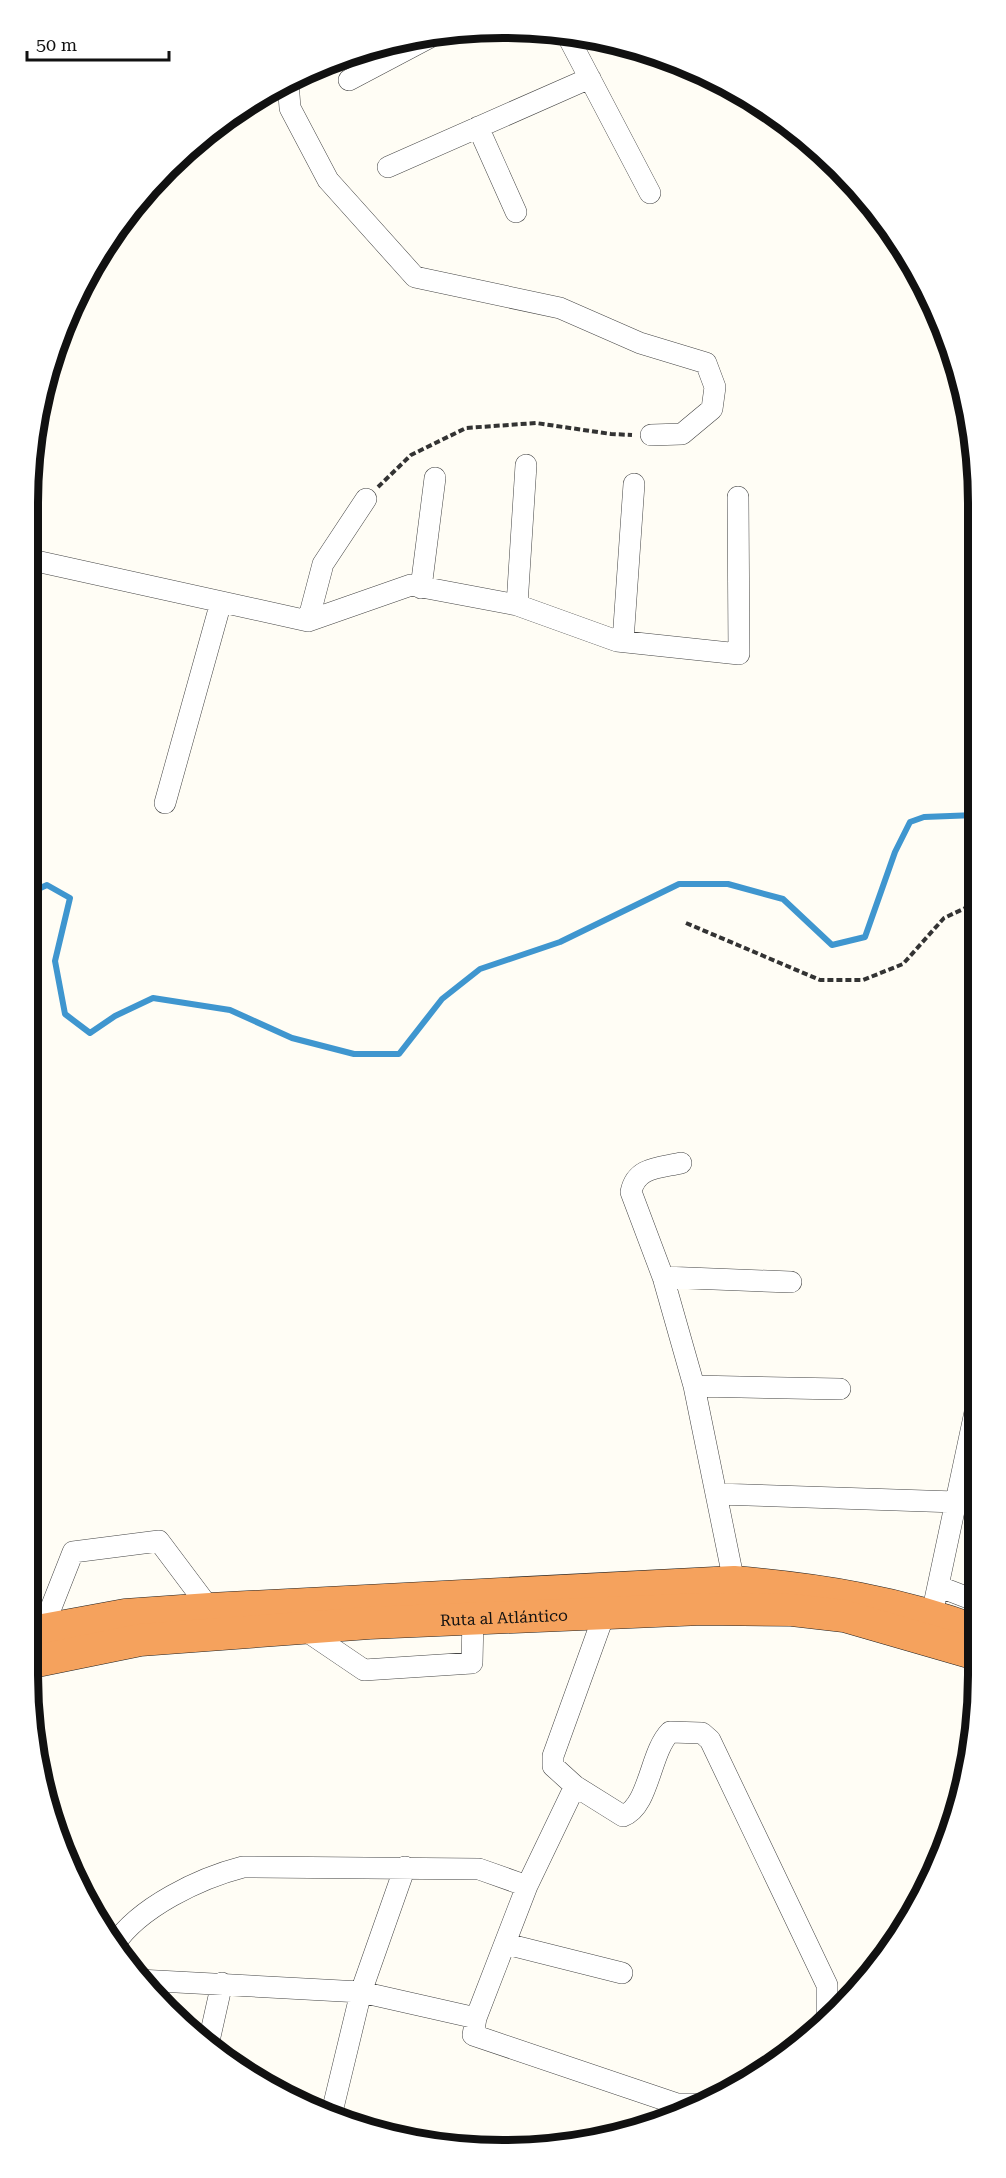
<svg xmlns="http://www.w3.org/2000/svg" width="1006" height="2178" viewBox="0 0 1006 2178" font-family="'Roboto Serif',serif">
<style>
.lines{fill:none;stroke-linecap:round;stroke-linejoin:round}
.stream{stroke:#3f96cf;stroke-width:6}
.minor-casing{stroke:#444;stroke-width:22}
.highway-casing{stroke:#222;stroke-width:33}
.path{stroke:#333;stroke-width:4;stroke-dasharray:6 3;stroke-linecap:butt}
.minor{stroke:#fff;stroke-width:21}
.highway{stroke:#f5a25d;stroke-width:32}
.labels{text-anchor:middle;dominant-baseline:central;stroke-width:6;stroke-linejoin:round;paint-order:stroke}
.street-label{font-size:16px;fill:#111;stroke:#fff}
.rim{fill:none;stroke:#111;stroke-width:8}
</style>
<rect width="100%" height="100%" fill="#fffdf5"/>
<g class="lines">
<path class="stream" d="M27,894L47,885L70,898L55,961L65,1014L90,1033L115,1016L153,998L230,1010L292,1038L354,1054H399L442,999L480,969L560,942L679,884H728L783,899L832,945L865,937L895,852L910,822L924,817L976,815"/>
<defs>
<path id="minor" d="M566,33L650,193
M349,80L438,33
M288,81L290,108L328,180L415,277L560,308L640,343L706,363L715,387L712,409L682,434L651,435
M478,127L516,212
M388,167L590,78
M27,559L308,621L411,585L517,605L617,641L739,654L738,497
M421,588L435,478
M517,605L526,465
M308,621L323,564L366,499
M623,641L634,484
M165,803L221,602
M681,1163C659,1168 636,1167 631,1192L663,1277L694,1386L734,1582
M663,1277L791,1282
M694,1386L840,1389
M716,1494L956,1502L978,1506
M940,1587L979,1602
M605,1612L553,1756V1766L575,1786L623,1816C649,1807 650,1752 670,1732L702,1733L710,1740L827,1985V2017
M932,1614L978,1398
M43,1628L73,1552L159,1541L210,1609
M302,1628L364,1670L472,1663L473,1618
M575,1786L527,1886L476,2018L473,2035L677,2104H704
M506,1944L622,1973
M114,1945C139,1907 200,1878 243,1867L479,1869L527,1886
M139,1980L361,1992L476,2018
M209,2041L222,1983
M332,2112L361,1992L405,1867"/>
<g id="highway">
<path d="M27,1633L125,1615L210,1609L734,1582C818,1589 900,1602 979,1632"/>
<path id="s1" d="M27,1663L140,1640L369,1623L702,1609L792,1610L844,1616L979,1655"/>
</g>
</defs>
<use href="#minor" class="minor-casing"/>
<use href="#highway" class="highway-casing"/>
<path class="path" d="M378,487L411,455L466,428L536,423L611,434L632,435
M686,923L820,980H863L903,964L944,918L976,903"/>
<use href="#minor" class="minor"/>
<use href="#highway" class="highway"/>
</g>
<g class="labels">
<g class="street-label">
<text stroke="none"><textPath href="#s1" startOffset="480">Ruta al Atlántico</textPath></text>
</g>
</g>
<path d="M0 0H1006V2178H0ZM503 38H503A465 465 0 0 1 968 503V1675A465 465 0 0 1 503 2140H503A465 465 0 0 1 38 1675V503A465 465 0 0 1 503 38Z" fill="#fff" fill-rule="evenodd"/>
<path class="rim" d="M503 38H503A465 465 0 0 1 968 503V1675A465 465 0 0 1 503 2140H503A465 465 0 0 1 38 1675V503A465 465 0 0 1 503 38Z"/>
<path d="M27 51v9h142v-9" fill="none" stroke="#111111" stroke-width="3"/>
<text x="36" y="51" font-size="18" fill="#111111" stroke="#ffffff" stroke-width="4.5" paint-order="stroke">50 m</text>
</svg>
